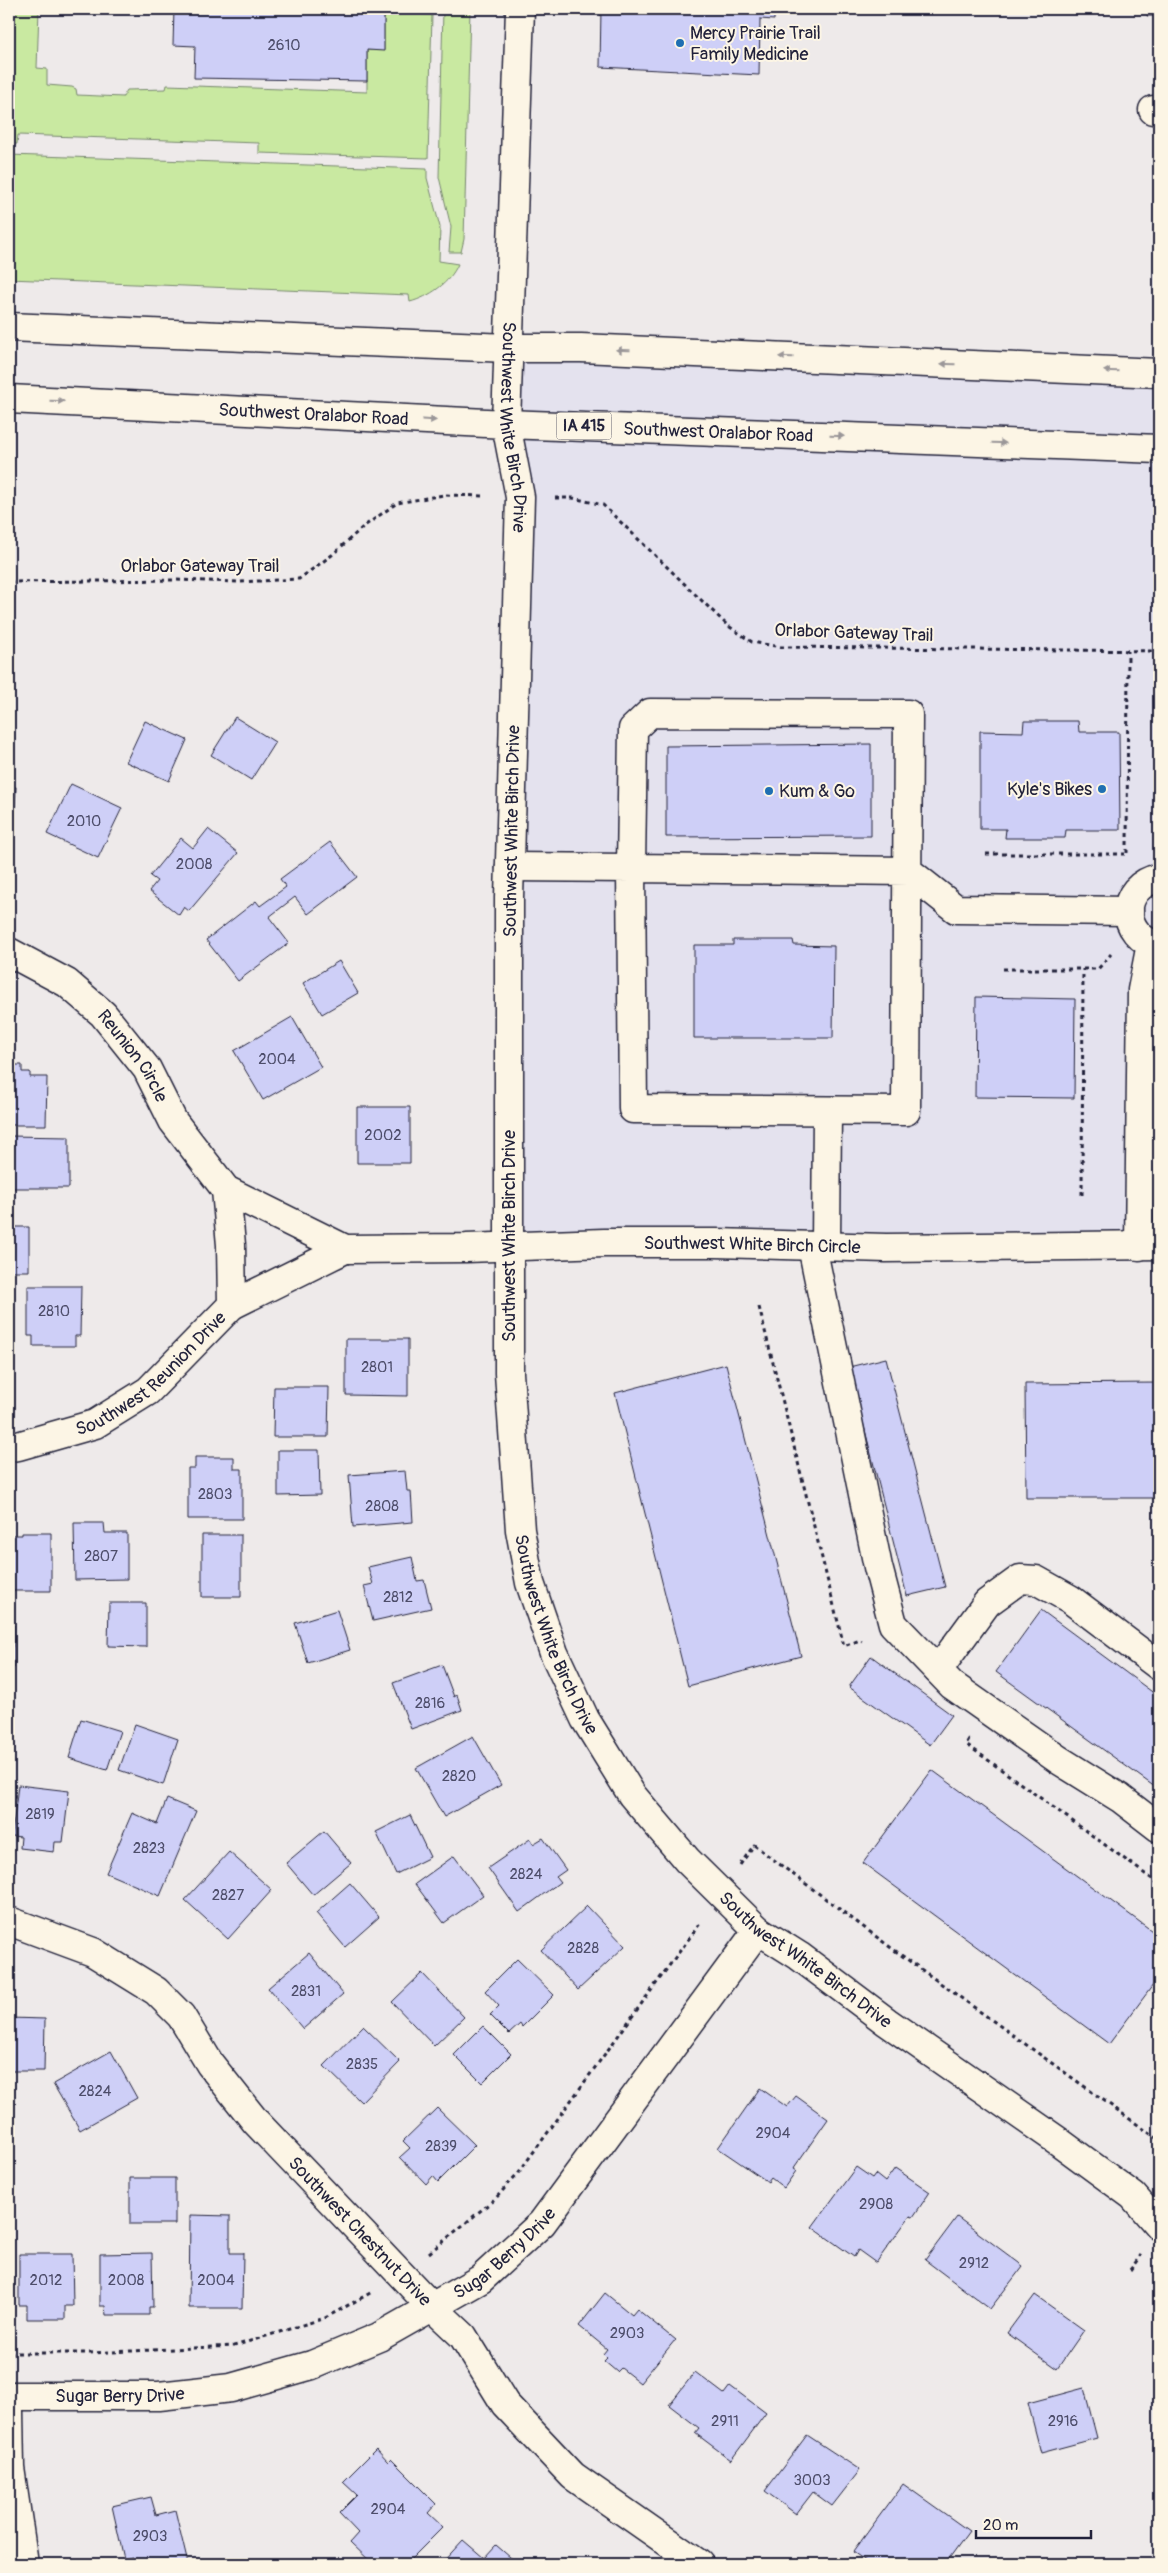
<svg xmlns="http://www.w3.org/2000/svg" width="1168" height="2573" viewBox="0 0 1168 2573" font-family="Pangolin,sans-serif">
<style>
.built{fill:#e4e2ee}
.green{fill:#c9e9a1;stroke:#76866e}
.building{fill:#cecff7;stroke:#22223b}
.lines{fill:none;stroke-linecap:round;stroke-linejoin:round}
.minor-casing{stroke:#22223b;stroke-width:31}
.major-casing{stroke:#22223b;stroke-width:31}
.path{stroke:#22223b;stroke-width:3;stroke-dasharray:4 4;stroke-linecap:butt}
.minor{stroke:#fcf5e5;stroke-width:28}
.major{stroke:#fcf5e5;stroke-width:28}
.oneway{fill:#9a9698}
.poi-dot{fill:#1f6fb2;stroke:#fcf5e5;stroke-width:2}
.labels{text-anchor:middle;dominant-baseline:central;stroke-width:4;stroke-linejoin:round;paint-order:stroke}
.number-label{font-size:15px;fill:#4d4d6a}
.shield{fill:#fcf5e5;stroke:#63616e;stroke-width:1}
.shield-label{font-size:16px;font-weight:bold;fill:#22223b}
.poi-label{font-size:18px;fill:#22223b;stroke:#fcf5e5;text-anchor:start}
.street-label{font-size:18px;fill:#22223b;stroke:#fcf5e5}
</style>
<rect width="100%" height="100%" fill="#eeeaea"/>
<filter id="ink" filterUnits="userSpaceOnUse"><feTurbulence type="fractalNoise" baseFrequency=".02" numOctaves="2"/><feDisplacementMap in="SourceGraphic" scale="10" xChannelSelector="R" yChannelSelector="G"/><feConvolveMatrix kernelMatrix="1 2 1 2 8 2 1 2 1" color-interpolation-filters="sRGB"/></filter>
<g filter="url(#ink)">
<path class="built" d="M508,348L1159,373V1245L509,1246Z"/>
<path class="green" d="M9,9H39L37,68L47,69V85L72,87L76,89L77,95L123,97L127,90L166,89L167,85L367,92V50H384V13L432,15L428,158L259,153V143L18,135L17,144H9Z
M443,9H470L464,239L461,252H449L451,227L439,177Z
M9,155L427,169V178L440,227L439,261L458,264C450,283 429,297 410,302L409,295L9,279Z"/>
<path class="building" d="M174,9H372V13H384V51L367,50V81L194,78L195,46L173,45Z
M601,9H774V20L760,19L759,75L600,67Z
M1148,9H1159V16H1147Z
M235,717L275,742L251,780L211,755Z
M145,721L187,740L169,781L126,762Z
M1024,721H1078L1079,732H1119L1120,830H1066L1065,838H1005L1006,829H980V731L1023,732Z
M871,744V836L666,837V746Z
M71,784L122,808L98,858L47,834Z
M9,787H16L13,853H9Z
M208,829L238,853L189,911L184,907L179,915L149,891L157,881L150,876L181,838L193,848Z
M330,842L357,877L308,914L295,897L269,917L289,943L238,981L206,940L256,901L260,906L286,887L280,879Z
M733,940H793L794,945L834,946L833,1038H694V945H733Z
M339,961L358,993L322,1014L303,983Z
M976,997L1075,999L1074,1098L975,1097Z
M292,1017L321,1067L263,1100L234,1051Z
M9,1065H22V1072H30V1077H47L46,1125H9Z
M357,1107H410V1163H357Z
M9,1136L69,1137V1188H9Z
M9,1227H29V1271H9Z
M28,1286H81L80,1336H75V1346H33V1336H28Z
M346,1339H408V1396L346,1395Z
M886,1358L945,1587L907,1596L849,1367Z
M726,1364L801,1656L688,1686L615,1393Z
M1159,1383V1498H1026L1025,1384Z
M274,1387H329L328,1437H273Z
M278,1450H319L320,1495L278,1496Z
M195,1457H234V1469H242V1519H188V1468H195Z
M405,1471L407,1491H411L413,1522L353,1527L349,1475Z
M74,1523H104L105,1533H127V1579L75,1580Z
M22,1533H51V1591H9V1535H22Z
M202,1535H241V1597H202Z
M412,1557L417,1581L424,1580L431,1608L373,1621L364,1586L373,1584L368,1567Z
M109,1603H146V1647L108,1646Z
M337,1610L350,1650L308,1663L295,1623Z
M1041,1610L1159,1697V1790L996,1672Z
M9,1625H14V1668H9Z
M871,1656L952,1715L930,1745L849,1687Z
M442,1665L454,1697L457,1695L462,1710L411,1729L393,1683Z
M81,1719L120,1731L107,1770L69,1758Z
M135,1724L178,1739L163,1785L119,1770Z
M473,1736L501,1785L444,1817L416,1768Z
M932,1770L1159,1936V1977L1109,2044L863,1863Z
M18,1785L69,1791L63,1842H55L54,1852L20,1848L21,1837L12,1836Z
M167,1799L196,1811L160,1896L106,1873L132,1813L157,1824Z
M410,1815L430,1857L396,1874L376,1832Z
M324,1831L351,1863L313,1895L286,1863Z
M543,1838L566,1870L556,1877L560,1882L519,1912L488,1868L530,1839L533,1844Z
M229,1852L272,1890L228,1939L185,1900Z
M454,1856L483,1895L444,1923L415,1884Z
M350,1883L379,1917L345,1947L316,1913Z
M587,1906L625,1946L578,1990L541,1950Z
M309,1953L343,1994L303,2029L268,1988Z
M517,1959L554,1995L522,2027L520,2024L509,2034L490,2015L499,2006L485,1991Z
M422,1973L464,2017L434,2046L392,2002Z
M9,2018L45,2019L44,2071H9Z
M363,2026L400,2062L361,2102L324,2066Z
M483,2026L511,2054L482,2083L454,2055Z
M111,2051L137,2098L80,2130L53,2084Z
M760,2088L787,2107L796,2096L828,2119L793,2169L796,2171L784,2188L771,2178L768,2182L718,2148Z
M437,2108L475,2145L438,2182L433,2176L426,2184L400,2157L410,2148L403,2141Z
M856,2167L872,2178L875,2174L885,2182L895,2168L930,2192L913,2217L910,2216L876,2263L858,2250L854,2257L812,2227Z
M130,2178H175V2224H130Z
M190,2215L230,2216V2253H243L242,2308H189Z
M957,2217L1023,2266L990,2309L925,2260Z
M152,2253L153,2307H149V2315H106L105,2306H100V2254Z
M19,2254H72L73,2306H65V2319H27V2305H19Z
M605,2293L632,2315L637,2309L675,2340L640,2383L621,2368L617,2372L604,2361L607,2358L603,2354L607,2349L579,2326Z
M1035,2295L1084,2330L1057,2369L1007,2333Z
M695,2372L724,2394L730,2386L766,2413L731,2460L695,2433L699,2428L669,2405Z
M1084,2388L1097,2438L1041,2453L1028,2403Z
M807,2435L860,2470L832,2506L813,2492L796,2514L765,2491Z
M376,2449L388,2462L391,2459L436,2504L428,2513L443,2527L406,2564H373L350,2542L358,2533L339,2513L357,2495L343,2482Z
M903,2484L969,2531L945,2564H870L853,2552Z
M151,2497L156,2515L175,2510L188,2564H134L132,2557L124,2559L112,2506Z
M463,2540L484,2558L496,2545L518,2564H441Z"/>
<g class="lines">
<defs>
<g id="minor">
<path id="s1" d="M520,9L506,424L520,497L509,898V1373L520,1530L530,1583L554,1653L585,1719L632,1795L687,1860L758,1930L799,1956L887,2022L1058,2141L1133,2196L1159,2226"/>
<path d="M1153,110L1159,111"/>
<path d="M510,867L631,868L633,729L650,713L908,714L906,1111L633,1109L631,868L908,871L956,909L1129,911"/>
<path d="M1159,878C1118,886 1119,936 1159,946"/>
<path id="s2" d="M9,952L67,983L103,1014L147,1069L173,1121L226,1190L345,1249L466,1248L604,1243H716L886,1248L1159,1245"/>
<path d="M812,1246L878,1567L893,1624L952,1685L1059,1760L1120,1798L1159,1828"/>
<path d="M826,1246L827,1111"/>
<path d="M1139,1246L1142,990L1151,944"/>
<path d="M232,1305L345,1249"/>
<path id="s3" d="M9,1447L18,1446L95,1424L148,1391L232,1305L231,1245L226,1190"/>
<path d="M938,1670L987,1603L1020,1579L1036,1580L1070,1599L1159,1666"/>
<path id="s4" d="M9,1921L93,1952L156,1991L181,2016L210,2064L256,2122L431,2306L463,2336L505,2404L573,2476L699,2564"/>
<path id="s5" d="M9,2396H159L231,2388L312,2365L379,2337L481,2279L542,2223L758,1930"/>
<path d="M9,2411L10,2468L24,2564"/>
</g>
<g id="major">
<path d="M9,327L508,348H581L1159,373"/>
<path id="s6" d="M9,399L506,424L1159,449"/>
</g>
</defs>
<use href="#minor" class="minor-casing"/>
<use href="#major" class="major-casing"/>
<path class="path" d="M555,498H573L603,505L727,625L752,642L781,647L1159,651
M9,582L177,580L239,582L299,579L332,555L363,527L397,503L444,495L486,496
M1127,853L1128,651
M986,854H1125
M1003,969H1098L1111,954
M1082,1195L1083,969
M759,1307L844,1646L860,1640L862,1641
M969,1739L966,1744L1159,1884
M740,1865L754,1845L890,1947L1159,2140
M429,2253L496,2198L519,2172L701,1922
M1130,2270L1141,2255
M9,2353H90L234,2346L325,2318L372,2292"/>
<use href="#minor" class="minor"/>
<use href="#major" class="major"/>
</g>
<defs><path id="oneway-solid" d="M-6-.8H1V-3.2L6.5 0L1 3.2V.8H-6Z" transform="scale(1.25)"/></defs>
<g class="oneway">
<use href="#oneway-solid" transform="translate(623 350) rotate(-178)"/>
<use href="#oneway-solid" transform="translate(786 357) rotate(-178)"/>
<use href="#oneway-solid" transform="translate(948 364) rotate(-178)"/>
<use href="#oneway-solid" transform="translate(1111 371) rotate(-178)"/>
<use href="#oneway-solid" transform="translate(57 401) rotate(2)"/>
<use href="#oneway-solid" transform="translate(429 420) rotate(3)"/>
<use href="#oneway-solid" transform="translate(837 436) rotate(2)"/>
<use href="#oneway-solid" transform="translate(999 443) rotate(2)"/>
</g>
</g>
<g class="poi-dot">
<circle cx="680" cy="43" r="5"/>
<circle cx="1102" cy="789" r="5"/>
<circle cx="769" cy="791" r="5"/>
</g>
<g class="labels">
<g class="number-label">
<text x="284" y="45">2610</text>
<text x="84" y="821">2010</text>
<text x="194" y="864">2008</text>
<text x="277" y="1059">2004</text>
<text x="383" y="1135">2002</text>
<text x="54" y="1311">2810</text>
<text x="377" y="1367">2801</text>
<text x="215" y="1494">2803</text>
<text x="382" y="1506">2808</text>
<text x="101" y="1556">2807</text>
<text x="398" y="1597">2812</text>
<text x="430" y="1703">2816</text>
<text x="459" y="1776">2820</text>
<text x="40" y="1814">2819</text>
<text x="149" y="1848">2823</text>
<text x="526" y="1874">2824</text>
<text x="228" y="1895">2827</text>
<text x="583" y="1948">2828</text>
<text x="306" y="1991">2831</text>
<text x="362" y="2064">2835</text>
<text x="95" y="2091">2824</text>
<text x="773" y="2133">2904</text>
<text x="441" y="2146">2839</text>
<text x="876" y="2204">2908</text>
<text x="974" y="2263">2912</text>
<text x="46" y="2280">2012</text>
<text x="126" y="2280">2008</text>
<text x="216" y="2280">2004</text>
<text x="627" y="2333">2903</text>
<text x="725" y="2421">2911</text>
<text x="1063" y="2421">2916</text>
<text x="812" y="2480">3003</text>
<text x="388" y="2509">2904</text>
<text x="150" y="2536">2903</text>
</g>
<rect class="shield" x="556.5" y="412.5" width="55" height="27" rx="4"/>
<g class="shield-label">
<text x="584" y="426">IA 415</text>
</g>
<g class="poi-label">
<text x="690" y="33">Mercy Prairie Trail<tspan x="690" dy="21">Family Medicine</tspan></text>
<text x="1092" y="789" text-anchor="end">Kyle's Bikes</text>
<text x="779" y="791">Kum &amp; Go</text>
</g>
<g class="street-label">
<text stroke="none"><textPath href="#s6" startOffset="305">Southwest Oralabor Road</textPath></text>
<text stroke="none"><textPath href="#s1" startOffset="419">Southwest White Birch Drive</textPath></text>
<text stroke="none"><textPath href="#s6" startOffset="710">Southwest Oralabor Road</textPath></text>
<text x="200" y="566">Orlabor Gateway Trail</text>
<text transform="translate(854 633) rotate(2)">Orlabor Gateway Trail</text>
<text transform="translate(512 831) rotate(-89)">Southwest White Birch Drive</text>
<text stroke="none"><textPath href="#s2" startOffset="165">Reunion Circle</textPath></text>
<text transform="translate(509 1236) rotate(-90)">Southwest White Birch Drive</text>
<text stroke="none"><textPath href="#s2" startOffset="869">Southwest White Birch Circle</textPath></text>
<text stroke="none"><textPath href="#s3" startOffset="164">Southwest Reunion Drive</textPath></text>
<text stroke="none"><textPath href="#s1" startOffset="1634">Southwest White Birch Drive</textPath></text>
<text stroke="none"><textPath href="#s1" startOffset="2054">Southwest White Birch Drive</textPath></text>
<text stroke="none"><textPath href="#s4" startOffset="480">Southwest Chestnut Drive</textPath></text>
<text stroke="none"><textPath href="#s5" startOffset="531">Sugar Berry Drive</textPath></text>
<text stroke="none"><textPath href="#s5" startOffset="111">Sugar Berry Drive</textPath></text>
</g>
</g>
<rect width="1168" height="2573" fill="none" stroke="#fcf5e5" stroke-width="30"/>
<rect x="15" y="15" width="1138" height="2543" fill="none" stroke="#22223b" stroke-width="2" filter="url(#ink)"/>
<path d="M976 2530v8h115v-8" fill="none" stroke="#22223b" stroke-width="2.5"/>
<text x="983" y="2530" font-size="15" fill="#22223b" stroke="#fcf5e5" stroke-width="4" paint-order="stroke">20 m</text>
</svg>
